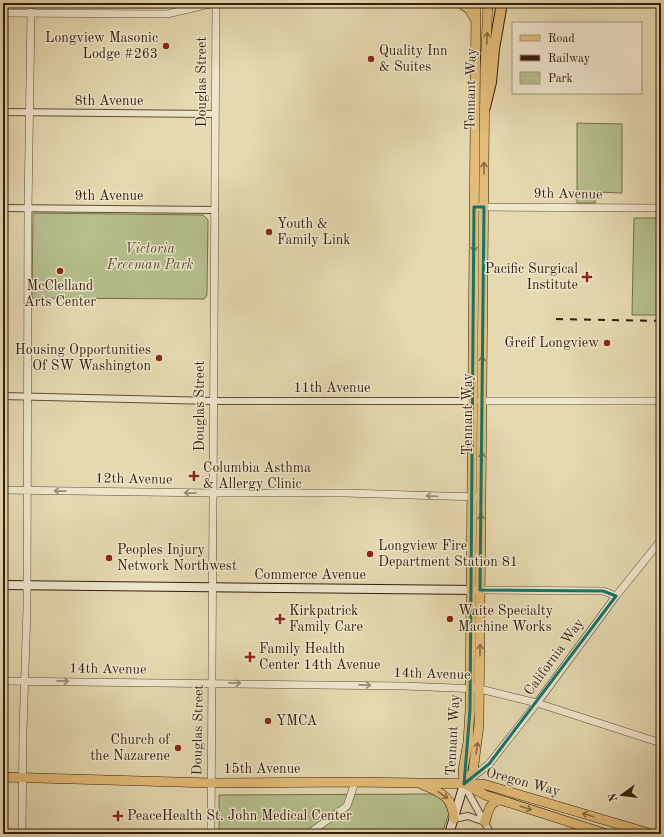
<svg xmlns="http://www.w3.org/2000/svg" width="664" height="837" viewBox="0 0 664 837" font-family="'Old Standard TT',serif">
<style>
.green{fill:#b4bf8c;stroke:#746e4c}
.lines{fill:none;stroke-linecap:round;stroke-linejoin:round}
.minor-casing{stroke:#604b36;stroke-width:8}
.tertiary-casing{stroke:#604b36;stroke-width:8}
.secondary-casing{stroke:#341c0d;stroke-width:10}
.primary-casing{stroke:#341c0d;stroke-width:10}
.trunk-casing{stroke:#341c0d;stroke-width:12}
.minor{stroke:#eee6cc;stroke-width:6}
.tertiary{stroke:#eee6cc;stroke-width:7}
.secondary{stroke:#eee6cc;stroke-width:8}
.primary{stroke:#e2bc78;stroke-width:9}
.trunk{stroke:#e2bc78;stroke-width:10}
.rail{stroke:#341c0d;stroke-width:2;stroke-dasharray:7 7;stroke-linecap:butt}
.oneway{stroke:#8b6c42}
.oneway2{stroke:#9a8b76}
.marked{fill:none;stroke:#0f766e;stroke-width:3;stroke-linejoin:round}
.poi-dot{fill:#8f2418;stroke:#eee6cc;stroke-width:1.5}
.labels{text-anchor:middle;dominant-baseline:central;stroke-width:3;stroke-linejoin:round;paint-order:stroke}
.poi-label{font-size:14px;fill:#341c0d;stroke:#eee6cc;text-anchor:start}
.street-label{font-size:14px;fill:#341c0d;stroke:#eee6cc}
.park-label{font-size:14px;font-style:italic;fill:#5a4d33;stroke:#eee6cc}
</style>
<rect width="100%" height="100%" fill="#e5d9b0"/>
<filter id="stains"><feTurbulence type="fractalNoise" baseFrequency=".005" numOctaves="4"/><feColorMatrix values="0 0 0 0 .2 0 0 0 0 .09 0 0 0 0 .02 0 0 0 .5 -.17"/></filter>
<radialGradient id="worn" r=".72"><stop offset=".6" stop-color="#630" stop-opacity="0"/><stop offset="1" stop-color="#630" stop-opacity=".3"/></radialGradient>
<path class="green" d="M3,3H182L166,8L3,7Z
M577,123L622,124V193L596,192L595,203H577Z
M33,213L203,215L208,220L207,295L204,299L32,298Z
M634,218H661V315H632Z
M434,794L443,797L450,810L442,834H219V795Z"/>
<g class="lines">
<defs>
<path id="minor" d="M3,112L215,114
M3,208L215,210
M3,396L213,401H475
M464,785L491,834
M454,819L468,816L485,822"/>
<path id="tertiary" d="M3,13L167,14L214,3
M480,207L661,208
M482,401H661
M3,490L213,493H345L477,497
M480,590L603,591L616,596
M3,681L404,686L480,689L537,703L661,743
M471,778L489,764L537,703L616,596L661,540
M22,834L23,730L27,608L28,209L31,12
M211,834L216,3
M308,834L347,806L355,782"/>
<path id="secondary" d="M3,585L478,590
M449,834L464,784"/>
<path id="primary" d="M460,3L469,9L475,19
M3,777L211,783L355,782L483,784L652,834
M421,784C441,793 452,795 454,819
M464,784L473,772L479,725L484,165L485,68L488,3
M464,784L463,770L468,742L470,710L476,3
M467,785L485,795L607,834
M485,822C488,813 489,801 501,800"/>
<path id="trunk" d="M485,107L491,82L494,49L502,3"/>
</defs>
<use href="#minor" class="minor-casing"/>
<use href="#tertiary" class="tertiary-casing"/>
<use href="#secondary" class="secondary-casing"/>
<use href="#primary" class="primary-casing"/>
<use href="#trunk" class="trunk-casing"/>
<use href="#minor" class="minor"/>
<use href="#tertiary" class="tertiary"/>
<use href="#secondary" class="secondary"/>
<use href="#primary" class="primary"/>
<use href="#trunk" class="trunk"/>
<path class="rail" d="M556,319L661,321"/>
</g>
<defs><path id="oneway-shaft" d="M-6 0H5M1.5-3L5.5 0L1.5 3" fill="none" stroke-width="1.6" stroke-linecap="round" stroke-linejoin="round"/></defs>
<g class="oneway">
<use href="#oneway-shaft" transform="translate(487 38) rotate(-87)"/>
<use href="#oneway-shaft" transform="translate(484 168) rotate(-90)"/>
<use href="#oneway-shaft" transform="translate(474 246) rotate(90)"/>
<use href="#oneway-shaft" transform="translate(482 362) rotate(-89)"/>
<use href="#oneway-shaft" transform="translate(482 458) rotate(-89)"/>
<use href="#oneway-shaft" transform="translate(481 520) rotate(-90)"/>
<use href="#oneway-shaft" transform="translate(480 650) rotate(-89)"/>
<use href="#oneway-shaft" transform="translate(477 748) rotate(-81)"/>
<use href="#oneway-shaft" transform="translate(443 795) rotate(34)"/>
<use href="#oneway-shaft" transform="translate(526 808) rotate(18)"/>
<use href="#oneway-shaft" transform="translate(588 815) rotate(-163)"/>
</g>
<g class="oneway2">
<use href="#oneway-shaft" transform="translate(60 491) rotate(-179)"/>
<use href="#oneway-shaft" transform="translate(190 493) rotate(-179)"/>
<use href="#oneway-shaft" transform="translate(432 496) rotate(-178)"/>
<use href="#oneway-shaft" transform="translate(63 681) rotate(1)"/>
<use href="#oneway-shaft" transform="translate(235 683) rotate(1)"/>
<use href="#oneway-shaft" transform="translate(365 685) rotate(1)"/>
</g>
<path class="marked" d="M474,207H484L480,590L603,591L616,596L489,764L464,784L470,710Z"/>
<g class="poi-dot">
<circle cx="166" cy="46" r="4"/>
<circle cx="371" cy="59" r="4"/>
<circle cx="269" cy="232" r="4"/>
<circle cx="60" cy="271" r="4"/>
<path d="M585 271h4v4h4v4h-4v4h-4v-4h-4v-4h4z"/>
<circle cx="607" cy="343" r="4"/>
<circle cx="159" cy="358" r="4"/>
<path d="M192 470h4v4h4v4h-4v4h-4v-4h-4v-4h4z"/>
<circle cx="370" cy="554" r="4"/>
<circle cx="109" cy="558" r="4"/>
<path d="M278 613h4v4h4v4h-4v4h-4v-4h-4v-4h4z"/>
<circle cx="450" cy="619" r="4"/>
<path d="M248 651h4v4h4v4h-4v4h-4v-4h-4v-4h4z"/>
<circle cx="268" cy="721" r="4"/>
<circle cx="178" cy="748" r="4"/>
<path d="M116 810h4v4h4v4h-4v4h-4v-4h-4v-4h4z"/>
</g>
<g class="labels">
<g class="poi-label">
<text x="158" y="38" text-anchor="end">Longview Masonic<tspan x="158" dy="16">Lodge #263</tspan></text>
<text x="379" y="51">Quality Inn<tspan x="379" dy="16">&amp; Suites</tspan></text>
<text x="277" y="224">Youth &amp;<tspan x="277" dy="16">Family Link</tspan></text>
<text x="578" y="269" text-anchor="end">Pacific Surgical<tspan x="578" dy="16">Institute</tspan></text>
<text x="60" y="286" text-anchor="middle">McClelland<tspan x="60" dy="16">Arts Center</tspan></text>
<text x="599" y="343" text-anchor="end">Greif Longview</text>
<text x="151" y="350" text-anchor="end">Housing Opportunities<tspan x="151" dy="16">Of SW Washington</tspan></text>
<text x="203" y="468">Columbia Asthma<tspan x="203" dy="16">&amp; Allergy Clinic</tspan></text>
<text x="378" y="546">Longview Fire<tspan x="378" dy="16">Department Station 81</tspan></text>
<text x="117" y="550">Peoples Injury<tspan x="117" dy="16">Network Northwest</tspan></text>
<text x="289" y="611">Kirkpatrick<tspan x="289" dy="16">Family Care</tspan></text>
<text x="458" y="611">Waite Specialty<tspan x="458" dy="16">Machine Works</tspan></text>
<text x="259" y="649">Family Health<tspan x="259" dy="16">Center 14th Avenue</tspan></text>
<text x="276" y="721">YMCA</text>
<text x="170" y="740" text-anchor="end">Church of<tspan x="170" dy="16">the Nazarene</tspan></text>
<text x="127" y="816">PeaceHealth St. John Medical Center</text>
</g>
<g class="street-label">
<text transform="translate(202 82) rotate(-90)">Douglas Street</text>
<text transform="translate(471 89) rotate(-89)">Tennant Way</text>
<text x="109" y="101">8th Avenue</text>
<text transform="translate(568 194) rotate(1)">9th Avenue</text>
<text x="109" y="196">9th Avenue</text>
<text x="332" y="388">11th Avenue</text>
<text transform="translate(200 406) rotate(-90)">Douglas Street</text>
<text transform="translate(468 414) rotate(-90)">Tennant Way</text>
<text transform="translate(134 479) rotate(1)">12th Avenue</text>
<text x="310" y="575">Commerce Avenue</text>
<text transform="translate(554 657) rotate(-54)">California Way</text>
<text transform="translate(108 669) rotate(1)">14th Avenue</text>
<text transform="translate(432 674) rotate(2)">14th Avenue</text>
<text transform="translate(198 730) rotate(-89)">Douglas Street</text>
<text transform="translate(453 735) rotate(-87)">Tennant Way</text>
<text x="262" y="769">15th Avenue</text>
<text transform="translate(523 782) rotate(15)">Oregon Way</text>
</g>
<g class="park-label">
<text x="150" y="249">Victoria<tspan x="150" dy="16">Freeman Park</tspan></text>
</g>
</g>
<rect width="664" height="837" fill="none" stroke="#e5d9b0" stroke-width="16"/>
<rect x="4" y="4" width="656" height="829" fill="none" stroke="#341c0d" stroke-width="2"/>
<rect x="8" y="8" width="648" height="821" fill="none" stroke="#341c0d"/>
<rect x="512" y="22" width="130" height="72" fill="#eee6cc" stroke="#a49580"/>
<rect x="520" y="35" width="20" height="6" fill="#e2bc78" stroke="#a49580"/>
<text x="548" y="42" font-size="12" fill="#341c0d">Road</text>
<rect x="520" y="55" width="20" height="6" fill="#341c0d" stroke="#a49580"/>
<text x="548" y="62" font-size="12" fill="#341c0d">Railway</text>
<rect x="520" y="72" width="20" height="12" fill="#b4bf8c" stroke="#a49580"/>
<text x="548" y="82" font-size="12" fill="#341c0d">Park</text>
<g transform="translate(622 795) rotate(255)" stroke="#eee6cc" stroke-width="3" paint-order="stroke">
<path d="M0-3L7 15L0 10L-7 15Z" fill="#341c0d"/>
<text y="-6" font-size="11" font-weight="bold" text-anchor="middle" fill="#341c0d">N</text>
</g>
<rect width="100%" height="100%" filter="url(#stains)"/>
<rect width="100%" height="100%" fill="url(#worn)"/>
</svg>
